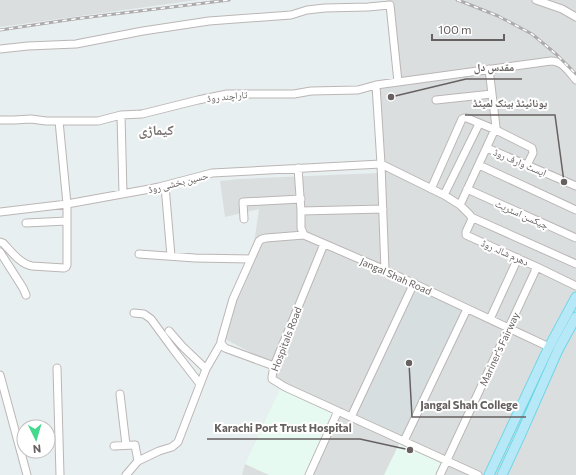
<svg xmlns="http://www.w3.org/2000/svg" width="576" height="475" viewBox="0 0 576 475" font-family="Commissioner,'Noto Naskh Arabic',sans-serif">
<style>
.industrial{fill:#dadedf}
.education{fill:#d7dee0}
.medical{fill:#e7faf1}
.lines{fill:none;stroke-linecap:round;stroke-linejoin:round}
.minor-casing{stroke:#bbb6b5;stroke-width:9}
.major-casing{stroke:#6dd6e5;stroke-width:11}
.minor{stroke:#fff;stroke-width:7}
.major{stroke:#b6e8f8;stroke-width:9}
.rail-casing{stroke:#acaaaa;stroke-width:3}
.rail{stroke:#fff;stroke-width:1.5;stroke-dasharray:4.5;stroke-linecap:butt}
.labels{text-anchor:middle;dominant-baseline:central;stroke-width:4;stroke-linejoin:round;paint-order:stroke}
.street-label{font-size:10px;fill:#676060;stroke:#fff}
.district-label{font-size:14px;font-weight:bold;fill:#797171;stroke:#fff}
.leader{fill:none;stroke:#676060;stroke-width:1.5}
.callout-dot{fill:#676060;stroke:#fff;stroke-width:1.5}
.callout-label{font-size:11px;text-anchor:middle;font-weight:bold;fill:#676060;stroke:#fff;stroke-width:4;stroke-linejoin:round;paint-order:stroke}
</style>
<rect width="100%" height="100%" fill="#e8eff0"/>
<path class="industrial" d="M0,0H197L0,27Z
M387,0H576V475H242L245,464L282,384L265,360L221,337L254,244L259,209L225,217L220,181L239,179L380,173L371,86L396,82Z"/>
<path class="education" d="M414,283L467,309L404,441L351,417Z"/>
<path class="medical" d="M282,384L338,411L309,475H269L245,464Z
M401,440L447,461L440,475H384Z"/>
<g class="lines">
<defs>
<path id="minor" d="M536,0L562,9L576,17
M0,49L28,46L76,44L143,31L209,21L291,15L307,10L325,8L368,7L390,5L398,82
M376,85L381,164L385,270
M436,100L492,94
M121,115L123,194
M0,120H14L31,119L46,121H98L121,115L142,114L198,100L227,94H294L311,91L358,90L376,85L551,61C563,61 569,72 576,80
M487,148L576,186
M479,165L576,210
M298,168L301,211V228L304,235L385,270L549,347
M165,186L171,256
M431,189L462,119L464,118H467L496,130L532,148L533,153L527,165
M467,189L576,238
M444,195L479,124
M460,205L496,127L489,69
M301,211L383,209
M0,212L67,204L144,190L159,187L212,173L381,164L444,195L460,205L470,215L472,219L466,232V235L537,267L576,286
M471,217L576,264
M244,219L243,202L301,199
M26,223L67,221
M0,242L3,243C11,251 20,264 32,266L64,268L66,267L67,265V204L59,121
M324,244L274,366L272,377V379L285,387L478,475
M0,252L23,288L26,295
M139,254L195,258L251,259
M134,313L144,314L151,319L173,349L200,384
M490,319L518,258
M169,331L182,346L206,369
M274,366L225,348L221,343V341L233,299L251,259L259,241L262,239L266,238L304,235
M57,368L60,475
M0,375L27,475
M120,394L126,445
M351,417L414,283
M404,441L467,309
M114,446L135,445L138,461
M126,475L138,461L159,451L172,447L178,442L206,369L221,343
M309,475L338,411
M440,475L537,267"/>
<path id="major" d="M489,475L549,347L576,297
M502,475L521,434L558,350L576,317"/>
</defs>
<use href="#minor" class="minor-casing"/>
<use href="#major" class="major-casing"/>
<use href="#minor" class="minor"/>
<use href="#major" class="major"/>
<defs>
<path id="rail" d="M457,0L463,2L498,16L532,34L556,54L576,74
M0,30L74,19L229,0"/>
</defs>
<use href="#rail" class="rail-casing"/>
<use href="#rail" class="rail"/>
</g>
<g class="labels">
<g class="street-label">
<text transform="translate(227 96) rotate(-6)">تاراچند روڈ</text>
<text transform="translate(520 162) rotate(23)">ایسٹ وارف روڈ</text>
<text transform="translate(178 182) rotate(-14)">حسین بخشی روڈ</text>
<text transform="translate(522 214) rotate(24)">جیکسن اسٹریٹ</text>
<text transform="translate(505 252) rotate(24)">دھرم شالہ روڈ</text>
<text transform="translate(396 276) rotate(24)">Jangal Shah Road</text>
<text transform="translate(286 339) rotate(-69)">Hospitals Road</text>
<text transform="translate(499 349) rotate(-65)">Mariner's Fairway</text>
</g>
<g class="district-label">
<text x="156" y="129">کیماڑی</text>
</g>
</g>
<path class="leader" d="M391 97L466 79H522M564 182L555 115H465M409 363L412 417H526M410 450L360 439H207"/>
<g class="callout-dot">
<circle cx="391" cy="97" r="4"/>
<circle cx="564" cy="182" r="4"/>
<circle cx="409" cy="363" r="4"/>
<circle cx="410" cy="450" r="4"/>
</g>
<g class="callout-label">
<text x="494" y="71">مقدس دل</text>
<text x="510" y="107">یونائیٹڈ بینک لمیٹڈ</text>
<text x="469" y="409">Jangal Shah College</text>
<text x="283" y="432">Karachi Port Trust Hospital</text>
</g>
<g transform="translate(36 439) rotate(175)"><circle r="19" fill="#ffffff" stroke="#c2bfbf"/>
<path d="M0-3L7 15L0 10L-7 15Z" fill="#45d98d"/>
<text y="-6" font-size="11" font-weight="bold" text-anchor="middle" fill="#676060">N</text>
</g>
<path d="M432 34v6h72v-6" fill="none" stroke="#676060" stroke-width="2"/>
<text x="438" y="34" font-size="12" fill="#676060" stroke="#ffffff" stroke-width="3" paint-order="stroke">100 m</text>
</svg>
